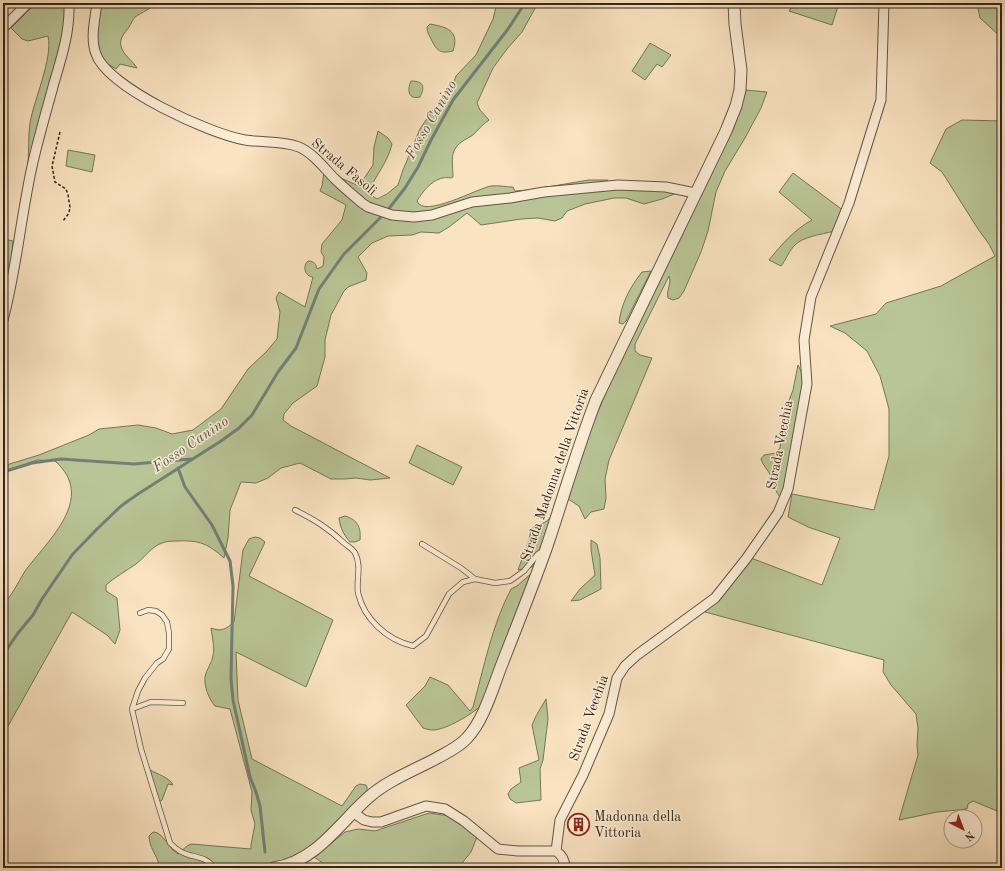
<svg xmlns="http://www.w3.org/2000/svg" width="1005" height="871" viewBox="0 0 1005 871" font-family="'Old Standard TT',serif">
<style>
.green{fill:#b9c597;stroke:#757659}
.lines{fill:none;stroke-linecap:round;stroke-linejoin:round}
.stream{stroke:#728176;stroke-width:3}
.service-casing{stroke:#635544;stroke-width:6}
.minor-casing{stroke:#635544;stroke-width:11}
.tertiary-casing{stroke:#635544;stroke-width:13}
.path{stroke:#31261b;stroke-width:1.5;stroke-dasharray:3 2;stroke-linecap:butt}
.service{stroke:#fcedd7;stroke-width:4.5}
.minor{stroke:#fcedd7;stroke-width:9}
.tertiary{stroke:#fcedd7;stroke-width:11}
.labels{text-anchor:middle;dominant-baseline:central;stroke-width:3;stroke-linejoin:round;paint-order:stroke}
.street-label{font-size:14px;fill:#31261b;stroke:#fcedd7}
.poi-label{font-size:14px;fill:#31261b;stroke:#fcedd7;text-anchor:start}
.water-label{font-size:15px;font-style:italic;fill:#525448;stroke:#fcedd7}
</style>
<rect width="100%" height="100%" fill="#fae3c1"/>
<filter id="stains"><feTurbulence type="fractalNoise" baseFrequency=".005" numOctaves="4"/><feColorMatrix values="0 0 0 0 .2 0 0 0 0 .09 0 0 0 0 .02 0 0 0 .5 -.17"/></filter>
<radialGradient id="worn" r=".72"><stop offset=".6" stop-color="#630" stop-opacity="0"/><stop offset="1" stop-color="#630" stop-opacity=".3"/></radialGradient>
<path class="green" d="M36,3H64L65,15L61,50L28,163C29,150 28,137 30,123C34,99 53,59 48,36L28,41L22,39L11,28Z
M100,3H156C151,9 142,12 135,17C133,19 131,24 129,27C125,33 119,38 121,46C123,55 133,61 137,68L120,64L116,69L103,61L95,43Z
M497,3H538L522,32L507,49L493,68L477,103L480,110L489,120C483,124 478,130 473,135C465,140 458,142 454,151C451,157 453,169 453,177L451,178C436,175 424,189 417,201C423,219 478,188 491,186C498,185 506,187 513,187L515,191L529,190L589,180H608L606,188L656,190L677,193L662,199L644,204L626,198H614L585,204L567,211L562,218L555,221L538,218L521,219L481,225L467,213L449,227L439,233L421,232L412,235L388,236L372,243L358,257L367,273L366,280L348,287L344,291L331,315L325,340V357L317,386L293,403L284,414L283,420L291,426L390,478L370,480L356,478L345,479H331L300,463L281,468L268,478L256,483L241,482L230,510L228,538L224,558C208,544 200,540 177,541C173,541 167,541 162,543C151,547 145,557 136,564C126,571 115,577 106,585V591L117,598L120,630L115,644L107,635L72,612L3,735V605C7,600 11,595 14,590C18,584 21,577 25,571C48,540 97,498 55,461L37,460L3,473V466L39,455L89,435L99,429L138,425L156,428L172,434L193,430L221,409L248,369L266,352L277,339L280,312L276,298L279,292L305,307L313,277C305,277 302,266 308,261C314,261 316,264 317,269L323,266L324,257L321,252L322,244L342,220L346,205L320,191L322,186L325,165L341,178L359,186L373,165L374,147L378,131L388,138L392,144C388,162 375,176 368,193L377,199L387,194L398,185L403,170L420,129L430,114L451,90L456,76L476,55L493,19Z
M794,3H839L832,25L789,11Z
M977,3H1002V38L980,18Z
M430,24C446,27 460,30 453,51C440,54 437,51 431,39C429,35 427,32 427,27Z
M650,43L671,55L662,67L657,64L645,80L632,71Z
M411,81C424,81 425,87 420,97C408,100 407,90 411,81Z
M746,90L767,92L761,108L745,138L725,171L716,192L708,231L701,252L684,291L679,298L673,300L668,298C666,290 672,284 669,276L635,344V351L640,355L652,358L609,460L605,479L606,498L604,509L591,512L585,519L579,506L568,499L587,438L617,366L730,133Z
M962,120L1002,121V813L973,801L968,804L967,809L937,812L899,820L918,755L917,745L918,728L916,714L891,685L883,672L884,660L705,612L720,597L751,558L822,585L840,538L808,527L788,517L792,494L874,510L889,456V409L880,376L867,351L845,333L830,326L876,314L886,303L941,286L995,256L989,244L978,229L942,172L930,163L946,129Z
M68,150L95,155L92,172L66,166Z
M793,173L844,211L834,231C821,235 802,236 793,247C788,253 786,260 781,266L769,260C782,244 794,230 812,220L779,192Z
M3,239L13,241L10,283L3,314Z
M651,271L626,321L623,324L619,323C621,304 630,287 642,272Z
M798,365L801,371L803,379L802,400L782,499C774,492 775,484 771,476C768,470 763,466 761,459L764,455L776,453L780,448L782,427L785,411L793,390Z
M417,445L462,467L453,485L409,463Z
M554,513L537,561L532,567L518,570L529,540L531,529L547,521Z
M345,516C358,520 361,527 360,540L355,542H350C344,535 340,528 339,518Z
M255,537L260,538L265,542L249,576L333,620L306,687L236,652L238,700L252,759L342,806L356,786L360,784L366,785L367,787V792C345,814 322,843 295,857C277,867 252,865 232,865C208,865 183,865 159,865C157,855 149,847 149,836L153,832C164,832 168,849 178,854L187,846L191,844L251,849V845L255,824L251,810L252,792L230,709L215,706C209,699 204,687 205,677C206,670 212,663 213,656C215,647 212,637 211,628C222,632 226,629 234,622L243,550L249,539Z
M591,540L597,544L600,558L601,589L580,600L571,601L580,589L595,575L591,550Z
M534,571L522,598L482,705C472,714 446,730 433,730C430,730 426,729 423,728L406,705L425,686L430,677L448,685L470,711L473,707C484,667 492,625 511,589L517,586Z
M546,699L548,719L543,760L540,769L541,800L516,803L510,799L508,794L511,789L521,782L519,768L539,760L532,725L536,716Z
M150,770C157,774 169,777 173,785L168,784L162,800L159,802Z
M429,813L450,816L477,837L471,852L462,863L459,868H384L369,867L364,868H330L314,857L345,832L358,829L375,831Z"/>
<g class="lines">
<path class="stream" d="M387,211L405,188L418,167L431,140L453,100L508,29L525,3
M178,468L185,487L212,525L230,561L233,586L231,679L233,700L250,777L256,792L260,806L265,852
M3,472L32,463L61,459L134,464L191,459
M3,655L18,633L33,615L42,599L72,555L96,530L121,506L138,494L221,441L239,428L252,415L278,372L296,348L319,289L344,254L382,216"/>
<defs>
<path id="service" d="M295,510C315,520 328,528 344,543C347,546 353,549 355,553C362,566 356,580 358,593C364,619 387,640 413,646L426,636L449,594L463,582L475,579
M422,544L461,568L475,579L495,583L510,581L524,571L538,554L544,551
M183,703L151,702L132,709L141,749L170,843C175,848 181,853 189,855C201,858 206,858 215,868
M132,709L138,691L145,678L157,663L163,659L169,649V633L167,622L162,615L156,611L148,610L140,613"/>
<path id="minor" d="M97,3C95,19 90,39 96,54C108,88 210,134 245,140C262,143 282,140 299,147C313,153 324,168 335,179C343,187 353,195 362,203L368,207L392,215L414,217L432,215L472,202L510,198L544,192L618,185L666,187L695,193
M3,28L28,3
M3,320C17,268 21,214 33,162C39,136 47,109 54,83C62,56 70,32 69,3
M354,813L364,820L372,822H381L426,806L445,809L464,821L498,849L518,851H556
M565,868C565,860 562,855 556,851L560,820L583,775L609,714L617,678L625,666L637,655L715,598L746,559L778,513L788,489L807,384L804,340L811,297L849,203L881,100L884,3"/>
<path id="tertiary" d="M274,868C316,862 340,822 369,797C388,780 415,770 437,758C448,752 459,747 467,738C484,720 493,687 502,664C517,626 532,588 546,549C563,499 577,449 596,400L726,131L736,106L740,90L741,70L735,24L734,3"/>
</defs>
<use href="#service" class="service-casing"/>
<use href="#minor" class="minor-casing"/>
<use href="#tertiary" class="tertiary-casing"/>
<path class="path" d="M60,132L52,166L55,182L66,189L68,195L70,207L69,213L63,221"/>
<use href="#service" class="service"/>
<use href="#minor" class="minor"/>
<use href="#tertiary" class="tertiary"/>
</g>
<defs>
<symbol id="building-ring" viewBox="-11 -11 22 22"><circle r="9.5" fill="#fcedd7" stroke="#8f2418" stroke-width="1.5"/><path d="M-4-6H4V6H1V3H-1V6H-4ZM-2.5-4.3h1.7v1.8h-1.7ZM.8-4.3h1.7v1.8H.8ZM-2.5-1h1.7V.8h-1.7ZM.8-1h1.7V.8H.8Z" fill="#8f2418"/></symbol>
</defs>
<g fill-rule="evenodd">
<use href="#building-ring" x="566" y="812" width="25" height="25"/>
</g>
<g class="labels">
<g class="street-label">
<text transform="translate(344 167) rotate(40)">Strada Fasoli</text>
<text transform="translate(780 445) rotate(-79)">Strada Vecchia</text>
<text transform="translate(555 475) rotate(-71)">Strada Madonna della Vittoria</text>
<text transform="translate(589 718) rotate(-70)">Strada Vecchia</text>
</g>
<g class="poi-label">
<text x="594" y="817">Madonna della<tspan x="594" dy="16">Vittoria</tspan></text>
</g>
<g class="water-label">
<text transform="translate(432 120) rotate(-60)">Fosso Canino</text>
<text transform="translate(191 445) rotate(-34)">Fosso Canino</text>
</g>
</g>
<rect width="1005" height="871" fill="none" stroke="#fae3c1" stroke-width="16"/>
<rect x="4" y="4" width="997" height="863" fill="none" stroke="#31261b" stroke-width="2"/>
<rect x="8" y="8" width="989" height="855" fill="none" stroke="#31261b"/>
<g transform="translate(963 829) rotate(138)"><circle r="19" fill="#fcedd7" stroke="#ab9d8c"/>
<path d="M0-3L7 15L0 10L-7 15Z" fill="#8f2418"/>
<text y="-6" font-size="11" font-weight="bold" text-anchor="middle" fill="#31261b">N</text>
</g>
<rect width="100%" height="100%" filter="url(#stains)"/>
<rect width="100%" height="100%" fill="url(#worn)"/>
</svg>
